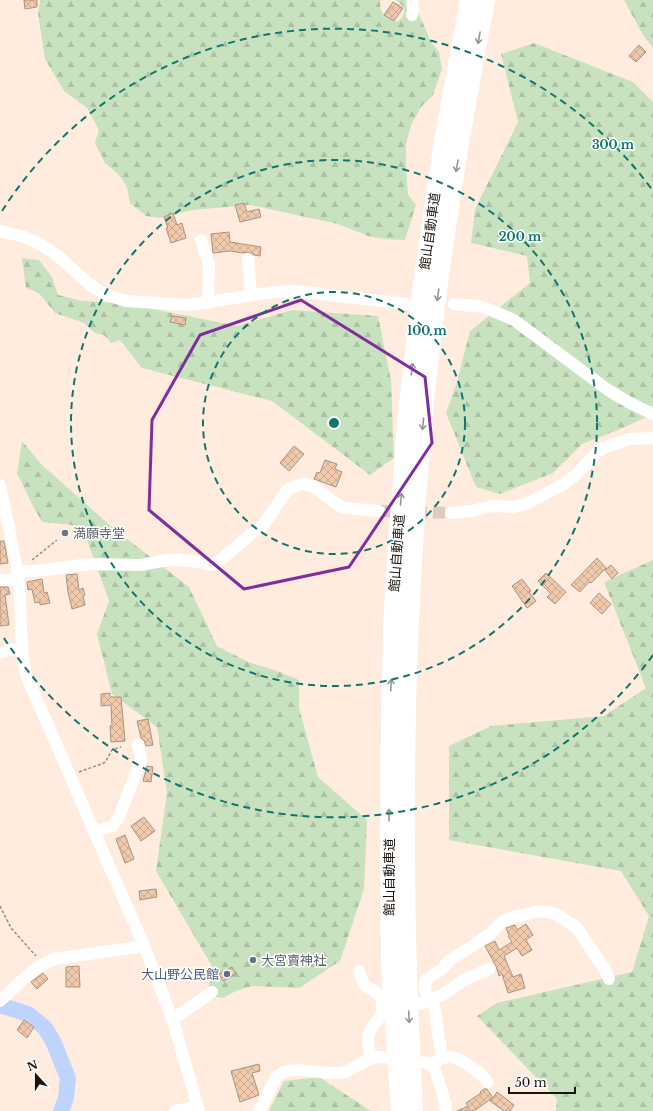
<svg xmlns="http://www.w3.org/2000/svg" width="653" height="1111" viewBox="0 0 653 1111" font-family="'Libre Baskerville','Noto Sans JP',serif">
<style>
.forest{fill:url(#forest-firs)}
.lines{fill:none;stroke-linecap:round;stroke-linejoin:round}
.river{stroke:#bed4fc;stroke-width:16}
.building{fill:url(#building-cross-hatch);stroke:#a99383}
.minor-tunnel{stroke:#ddcbbf;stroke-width:12;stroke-dasharray:12 6;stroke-linecap:butt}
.path{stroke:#9a8c82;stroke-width:1.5;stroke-dasharray:3 2;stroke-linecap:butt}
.minor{stroke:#fff;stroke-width:12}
.highway{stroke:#fff;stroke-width:18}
.oneway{stroke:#989592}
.marked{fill:none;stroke:#7f2e9e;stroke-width:3;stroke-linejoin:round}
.ring{fill:none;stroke:#0f766e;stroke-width:2;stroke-dasharray:7 5}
.worship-dot{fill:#6b7280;stroke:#fff;stroke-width:1.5}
.service-dot{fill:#5c6f8a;stroke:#fff;stroke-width:1.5}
.labels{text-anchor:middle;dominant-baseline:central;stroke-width:3;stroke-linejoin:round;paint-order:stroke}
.street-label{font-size:13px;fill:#1b130d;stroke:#fff}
.worship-label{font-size:13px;fill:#5b616d;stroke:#fff;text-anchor:start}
.service-label{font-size:13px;fill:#4e5e75;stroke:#fff;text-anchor:end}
.centre{fill:#0f766e;stroke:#fff;stroke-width:2}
.ring-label{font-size:12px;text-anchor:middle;font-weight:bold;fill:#0f766e;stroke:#fff;stroke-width:3;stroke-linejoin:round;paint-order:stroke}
</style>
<defs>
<pattern id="forest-firs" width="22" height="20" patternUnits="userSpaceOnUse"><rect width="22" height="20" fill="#c8e2bf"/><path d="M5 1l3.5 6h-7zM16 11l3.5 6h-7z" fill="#abc1a3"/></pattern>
<pattern id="building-cross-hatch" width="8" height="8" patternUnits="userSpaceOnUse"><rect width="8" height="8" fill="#f0c8aa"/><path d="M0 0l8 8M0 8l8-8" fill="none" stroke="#cdab91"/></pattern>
</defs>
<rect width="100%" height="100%" fill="#ffecde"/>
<path class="forest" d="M40,0H383L380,1C380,14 384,16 395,22C402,21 405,14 404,7L396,0H417L419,14L431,42L439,52L442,69L433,95L421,107L411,125L406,144V170L408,195L416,205L405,240L385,239L368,236L338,224L250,205L193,210L160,218L146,216L130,203L127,187L119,175L105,163L95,143L99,130L87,108L64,91L45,59L38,13Z
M624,0H653V48L643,35Z
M534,43L633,82L653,102V414L623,428L582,444L553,473L500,494L476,487L446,413L457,382L470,331L530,283L527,256L471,243L475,209L518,122L501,54Z
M22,258L39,260L52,277L58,295L82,301L116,303L147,308L238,326L292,310L378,316L391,380L394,458L370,475L272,401L142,368L120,340L111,343L104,335L95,333L84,323L55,313L39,293L26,288Z
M22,441L42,465L113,528L189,587L217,646L248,662L277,671L299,680V708L318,777L367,820L364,889L340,961L299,988L253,986L236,991L223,998L213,996L208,989L213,968L156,871L167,792L157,727L112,694L97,634L109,601L82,526L42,522L32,504L17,473Z
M653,560V1111H556L557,1099L477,1016L497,1003L632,972L649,916L621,871L449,840V746L491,726L604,716L646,688L604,582Z
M319,1077L371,1111H269L284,1081Z"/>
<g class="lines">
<path class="river" d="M0,1005L28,1014L45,1028L53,1041L68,1078L66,1098L61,1111"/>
</g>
<path class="building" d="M24,0H37V7L25,9Z
M393,2L403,8L394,21L384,15Z
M639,45L646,52L636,62L629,56Z
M244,203L247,212L259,209L261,217L240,222L235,205Z
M173,213L177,225L182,223L186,238L171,243L166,228H168L164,217Z
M229,232L230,242L261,247L260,256L254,255L248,252L243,253L230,251L213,253L211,234Z
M172,316L186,318L185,325L170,322Z
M294,446L304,454L289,471L280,463Z
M325,460L337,464L335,469L342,472L336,487L314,479L317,472L320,473Z
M0,541H4L8,563L0,564Z
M597,558L606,568L591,583L589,582L580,592L571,585Z
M611,565L618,573L612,579L605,570Z
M546,573L566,592L555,604L547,597L551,594L538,581Z
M77,574L79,590L83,588L85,595L83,596L85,605L72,609L68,592L66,575Z
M42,579L44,593L47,592L50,603L40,605V602L35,603L32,589L28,590L27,582Z
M522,579L531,591L529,592L536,601L527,608L512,586Z
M0,587H8L10,594L5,595L9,625L0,626Z
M599,593L611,604L602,614L590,603Z
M110,693V697H121L125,741L111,742L110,726H112L111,705L101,706V694Z
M148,719L153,745L146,746L144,740L141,738L137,721Z
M147,766L153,767L151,782L143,781Z
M144,817L155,831L141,841L131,826Z
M125,835L134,859L125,863L116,839Z
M156,889L157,897L140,900L139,891Z
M526,924L533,935L526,940L532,950L522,956L517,948L504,956L513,977L521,974L525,988L508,993L502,974L499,976L496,966L485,946L495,941L499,950L512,942L508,936L509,935L506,928L515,925L517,930Z
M79,966L80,987H66V967Z
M232,967L236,974L223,981L219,974Z
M43,973L48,979L37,989L31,982Z
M24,1020L34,1027L27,1038L17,1030Z
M259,1064L260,1071L252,1073L259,1095L240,1102L231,1071Z
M484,1089H487L493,1098L497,1092L514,1105L510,1111H504L490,1101L492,1098L474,1111H457L468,1106L466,1103L481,1093L480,1092Z"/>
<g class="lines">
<path class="minor-tunnel" d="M379,511L451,513"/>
<path class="path" d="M32,560L57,540
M79,772L104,763L106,761L112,750L121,747
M0,906L11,928L36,956"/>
<path class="minor" d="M412,15L413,11L412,0
M0,231L22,236L40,244L58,256L89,284L104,294L126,301L189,305L273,292L295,291L406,304
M201,240L209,265L208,303
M248,259L251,295
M454,304L483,307L514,320L608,390L630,403L653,414
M0,485C6,518 15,551 19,585C22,616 19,647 27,677L144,946L174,1024L199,1111
M451,513L471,511L492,506L514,507L526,504L564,484L577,474L597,452L603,448L629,439L653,438
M17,572L45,570L89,564L140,565L168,560H183L205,563L211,565L217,563L251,534L262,527L288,489L296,486L303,484L313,486L338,505L345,508L379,511
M0,580L18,579
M0,653L22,647
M94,832L112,826L118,819L141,760L138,745
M359,971C361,976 362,982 365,985C370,990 379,992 381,999C388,1019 370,1022 368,1037C367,1044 370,1052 371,1059
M433,998L442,1058
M428,1000L425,989V983L426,980L442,969L450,960L477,943L491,933L502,922L513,917L540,911L550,912L559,916L576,927L604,968L609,979
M0,1001C17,986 32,967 54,959L144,946
M420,1004L442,995L464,980L489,969
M172,1017L179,1015L212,992
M432,1066C436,1062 441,1057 448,1057C457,1056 484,1074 487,1082
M175,1111L198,1106
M259,1111L277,1076C292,1064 322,1075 340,1073C355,1071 365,1057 380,1057C396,1057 413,1061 429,1063L435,1070L446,1105L445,1111"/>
<path class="highway" d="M400,1111L390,966L389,838L390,717L392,627L397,542L407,414L422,283L443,141L469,0
M414,1111C402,894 402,677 420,461C428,353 443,245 461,138C469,92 477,46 486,0"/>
</g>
<defs><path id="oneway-shaft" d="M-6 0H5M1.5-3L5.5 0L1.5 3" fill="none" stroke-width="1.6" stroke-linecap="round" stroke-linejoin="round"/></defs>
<g class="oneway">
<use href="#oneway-shaft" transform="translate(479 38) rotate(100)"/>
<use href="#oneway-shaft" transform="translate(457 166) rotate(100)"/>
<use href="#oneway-shaft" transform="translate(438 295) rotate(98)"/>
<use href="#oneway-shaft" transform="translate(412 369) rotate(-83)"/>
<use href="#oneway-shaft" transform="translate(423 424) rotate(96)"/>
<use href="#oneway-shaft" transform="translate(401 499) rotate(-85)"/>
<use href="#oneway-shaft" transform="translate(391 685) rotate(-88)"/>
<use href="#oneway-shaft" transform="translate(389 815) rotate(-90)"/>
<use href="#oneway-shaft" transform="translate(409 1017) rotate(87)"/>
</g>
<path class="marked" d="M301,300L425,377L432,443L349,567L244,589L149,510L152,420L200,335Z"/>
<g class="ring">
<circle cx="334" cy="423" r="131"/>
<circle cx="334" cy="423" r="263"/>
<path d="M653 655A394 394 0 0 1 2 635M2 211A394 394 0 0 1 653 191"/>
</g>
<g class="worship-dot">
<circle cx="65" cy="533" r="4"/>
<circle cx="253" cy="960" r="4"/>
</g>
<circle class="service-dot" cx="227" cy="974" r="4"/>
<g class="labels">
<g class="street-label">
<text transform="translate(430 231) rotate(-82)">館山自動車道</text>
<text transform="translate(397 553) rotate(-86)">館山自動車道</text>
<text transform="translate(389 877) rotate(-90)">館山自動車道</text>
</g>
<g class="worship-label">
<text x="73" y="533">満願寺堂</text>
<text x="261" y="960">大宮賣神社</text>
</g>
<g class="service-label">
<text x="219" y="974">大山野公民館</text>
</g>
</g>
<circle cx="334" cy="423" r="6" class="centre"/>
<g class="ring-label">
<text x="613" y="149">300 m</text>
<text x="520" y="241">200 m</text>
<text x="427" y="335">100 m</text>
</g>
<g transform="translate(36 1075) rotate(339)" stroke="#ffffff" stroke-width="3" paint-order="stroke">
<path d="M0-3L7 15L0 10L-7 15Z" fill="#1b130d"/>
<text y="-6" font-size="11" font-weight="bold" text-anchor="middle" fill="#1b130d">N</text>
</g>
<path d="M509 1087v6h66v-6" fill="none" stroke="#1b130d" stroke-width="2"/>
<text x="515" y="1087" font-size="12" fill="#1b130d" stroke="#ffffff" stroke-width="3" paint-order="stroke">50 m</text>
</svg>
